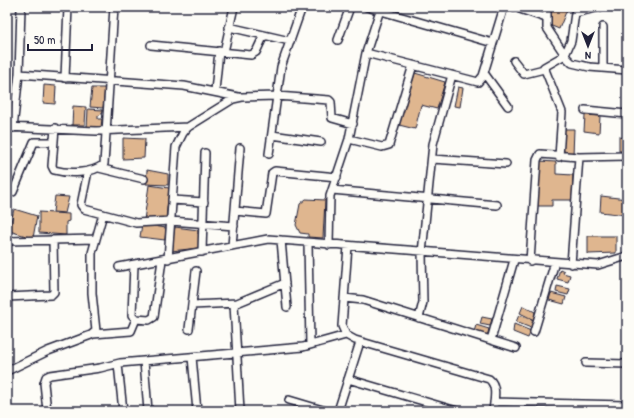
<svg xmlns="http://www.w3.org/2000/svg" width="634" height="418" viewBox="0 0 634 418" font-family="'Patrick Hand',sans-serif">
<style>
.building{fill:#dfb68f;stroke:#22223b}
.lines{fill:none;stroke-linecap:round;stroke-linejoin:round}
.minor-casing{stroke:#22223b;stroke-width:10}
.minor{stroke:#fdfcf7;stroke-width:7}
</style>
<rect width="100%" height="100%" fill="#fdfcf7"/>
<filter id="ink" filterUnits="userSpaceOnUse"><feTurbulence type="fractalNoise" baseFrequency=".025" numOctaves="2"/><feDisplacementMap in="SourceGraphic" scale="8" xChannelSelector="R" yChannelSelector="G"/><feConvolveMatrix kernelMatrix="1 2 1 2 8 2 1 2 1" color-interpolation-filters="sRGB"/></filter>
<g filter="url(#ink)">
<path class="building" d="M551,7H568L559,29L547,24Z
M415,73L445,82L437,109L421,105L415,129L399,125Z
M44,85L56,86L55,104L43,103Z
M458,87L463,88L460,107L454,106Z
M92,88H105L103,108L90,107Z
M7,101L12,102L11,124H7Z
M73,106L86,107L85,125H72Z
M88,109L103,110V113L98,116V119H102L101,127L87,128Z
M585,115L600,116L599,133L584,131Z
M563,129H574L573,155L562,154Z
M619,137L627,138V151H619Z
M123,138L145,139L144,158L123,159Z
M539,161L556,162V174L573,175L572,200H552V206H535Z
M147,170L168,174V185L146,184Z
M149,185L169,188L166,219L144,220Z
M55,196L69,197L65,213L53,212Z
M601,196L627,199V215L600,212Z
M306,199L325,200L323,238L308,237V234L300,233L296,225L300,204Z
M14,209L37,216L33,238L9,231Z
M39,212L69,214V221L66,222V235L39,233Z
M142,224L166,228L165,240L140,237Z
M175,227L198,230V234H200L199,248L171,251Z
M588,236H616V253L588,254Z
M560,269L564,271L563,273L570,275L568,282L557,279Z
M557,286L570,289L568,295L556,292Z
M551,293L566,297L564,304L549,300Z
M523,306L535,312L534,320L520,313Z
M519,315L534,320L531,328L516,322Z
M482,317L492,319L490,326L480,324Z
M514,324L531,331L528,338L513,332Z
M476,325L489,329L487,337L474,332Z"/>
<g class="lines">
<defs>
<path id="minor" d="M367,7L493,43
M514,7L546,18
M547,7V28L567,58L572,63L589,67L627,70
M229,27L290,41
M603,27V68
M338,40L350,7
M151,45L251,55L256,52L264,35
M224,52L234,7
M366,53L478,82L483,76L504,7
M514,61L524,74L544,69
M484,73L508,106
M19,74L184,86L238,97
M65,78L68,7
M215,91L219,51
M585,110L627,114
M7,127L96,131L188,127
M13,128L19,74L21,7
M55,128L52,166L54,170C68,174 92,174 104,164L114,7
M272,135L321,142
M349,139L382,147L389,145L413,65
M269,154L281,67L302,7
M559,157L562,112L544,67L565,55L571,41L575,13L600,7
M432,159L506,164
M99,168L144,179
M88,171L81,205L84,209L136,223L171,221L234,226
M332,190L497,205
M7,194L13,192L34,142H54
M172,200L204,202
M235,211L266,214L272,173L275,171L337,177
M281,240L287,307
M7,241L96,239
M308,243L310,345
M329,245L330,196L349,139L366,53L380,10
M232,246L240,148
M348,246L342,326L346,335L355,340L489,379C498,386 494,401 493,411
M202,252L205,153
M168,259L176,147L183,133L188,127L233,99L242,97L277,96L329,100L331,102L332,118L353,124
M530,261L537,160L540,154L579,157L627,156
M571,264L579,157
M134,265L132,315L136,319L149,320L154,317L162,260
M119,267L268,239L598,265L627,256
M7,297L51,295L54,292L53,240
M344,298L363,300L516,348
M234,304L240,411
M192,305L237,303L285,283
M419,318L423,302L422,253L433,144L452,75
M189,329L196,271
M534,332L555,262
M93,334L131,331L136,319
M491,340L514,260
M192,357L197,411
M144,361L148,411
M586,363L627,364
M118,364L123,411
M7,371L48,351L91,335L96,331L92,293V253L103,214
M348,379L457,411
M289,400L326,411
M494,402L627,405
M47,411L44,383L46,377L50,375L100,368L120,363L303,347L346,335
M338,411L360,342"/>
</defs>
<use href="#minor" class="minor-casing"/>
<use href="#minor" class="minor"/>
</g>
</g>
<rect width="634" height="418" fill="none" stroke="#fdfcf7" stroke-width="24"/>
<rect x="12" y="12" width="610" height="394" fill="none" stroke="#22223b" stroke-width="1.5" filter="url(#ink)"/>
<g transform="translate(588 46) rotate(180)" stroke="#fdfcf7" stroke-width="3" paint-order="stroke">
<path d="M0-3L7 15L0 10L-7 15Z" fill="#22223b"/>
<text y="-6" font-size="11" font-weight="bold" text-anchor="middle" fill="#22223b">N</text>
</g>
<path d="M28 44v6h64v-6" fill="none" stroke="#22223b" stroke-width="2"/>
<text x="34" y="44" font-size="12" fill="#22223b" stroke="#fdfcf7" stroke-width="3" paint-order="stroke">50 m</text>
</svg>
